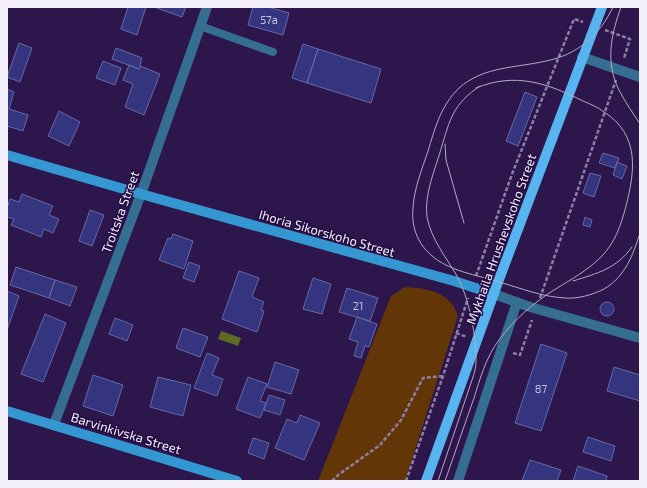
<svg xmlns="http://www.w3.org/2000/svg" width="647" height="488" viewBox="0 0 647 488" font-family="'Exo 2',sans-serif">
<style>
.green{fill:#633608}
.water{fill:#5e6b23}
.building{fill:#35347e;stroke:#646aa7}
.lines{fill:none;stroke-linecap:round;stroke-linejoin:round}
.path{stroke:#8d7fa2;stroke-width:2.5;stroke-dasharray:4 2;stroke-linecap:butt}
.lane{stroke:#366e92;stroke-width:8}
.street{stroke:#366e92;stroke-width:10}
.secondary{stroke:#3597d1;stroke-width:10}
.primary{stroke:#56b5f0;stroke-width:10}
.tram{stroke:#b4aac4;stroke-width:1}
.labels{text-anchor:middle;dominant-baseline:central;stroke-width:3;stroke-linejoin:round;paint-order:stroke}
.number-label{font-size:11px;fill:#c4c0dd}
.street-label{font-size:13px;fill:#f3effd;stroke:#230b41}
</style>
<rect width="100%" height="100%" fill="#2d164c"/>
<path class="green" d="M405,287C422,288 441,290 452,304C455,307 456,312 458,316L405,481H318L391,296Z"/>
<path class="water" d="M221,331L241,338L238,346L218,339Z"/>
<path class="building" d="M128,7H146L137,35L121,29Z
M154,7H186L182,17Z
M253,7H268L289,13L283,35L248,25Z
M19,43L32,48L20,82L7,77Z
M303,44L318,49L307,83L292,78Z
M116,48L142,58L139,69L112,59Z
M318,49L381,69L371,103L307,83Z
M103,61L121,68L115,85L96,78Z
M129,65L139,69L140,66L160,74L144,115L125,107L133,84L123,80Z
M7,89L14,92L9,109L28,115L23,131L7,126Z
M525,92L537,97L518,146L506,141Z
M59,111L80,122L69,146L48,136Z
M603,153L619,158L615,168L599,163Z
M617,162L627,166L622,179L613,175Z
M590,173L601,176L594,197L583,193Z
M22,194L53,206L49,215L59,219L53,233L44,229L41,237L11,225L14,219L7,217V208L10,199L19,202Z
M90,210L104,215L92,246L79,241Z
M585,217L592,220L590,227L583,225Z
M173,234L193,241L184,269L159,260L168,238L171,239Z
M189,262L200,266L194,282L183,278Z
M16,267L55,280L49,298L10,285Z
M239,271L259,278L252,297L264,302L261,310L264,311L257,332L222,319Z
M313,278L331,284L322,314L303,309Z
M55,280L77,287L70,306L49,298Z
M347,288L378,298L370,321L339,312Z
M7,291L19,296L7,330Z
M600 309a7 7 0 1 1 14 0a7 7 0 1 1-14 0Z
M45,314L66,323L43,382L21,374Z
M357,317L377,324L369,347L365,346L361,358L354,356L358,342L349,339Z
M115,318L133,325L127,341L109,334Z
M183,328L208,337L200,357L176,348Z
M541,344L567,353L541,431L515,423Z
M207,353L219,358L212,375L223,379L217,396L194,388Z
M275,362L299,370L291,394L267,387Z
M614,367L640,375V401L607,391Z
M93,375L123,385L113,416L83,406Z
M158,377L191,385L183,416L150,407Z
M248,377L267,384L260,401L266,403L260,418L236,409Z
M269,395L285,400L280,415L264,410Z
M300,415L320,423L304,460L275,448L287,419L297,423Z
M588,437L615,446L611,461L583,452Z
M253,438L269,443L264,459L248,453Z
M530,460L561,470L557,481H522Z
M578,466L607,476L606,481H573Z"/>
<g class="lines">
<path class="path" d="M605,30L630,39L624,58
M476,276L512,174L574,19L583,22
M540,298L616,80
M456,333L467,337
M513,353L520,355L532,320
M332,481L338,475L380,445L401,420L423,378L443,376
M406,481L443,376L468,298"/>
<path class="lane" d="M200,26L273,52"/>
<path class="street" d="M582,57L640,77
M494,294L530,307L640,338
M54,424L141,194L207,7
M458,481L517,302"/>
<path class="secondary" d="M7,155L141,194L454,281L494,294
M7,411L237,481"/>
<path class="primary" d="M426,481L498,282L602,7"/>
<path class="tram" d="M613,7C600,35 577,55 546,61C516,68 484,66 459,88C441,105 435,128 428,151C422,169 414,189 413,208C411,225 417,243 431,255C448,271 477,275 499,282C520,288 543,297 565,298C578,299 592,295 604,289C625,277 633,255 640,233
M621,7C611,35 605,62 619,90C625,102 633,113 640,124
M445,144L446,160L464,223
M573,281C598,273 616,269 632,247
M438,481L472,380C474,374 476,368 476,362C477,339 469,297 457,276C446,257 431,239 427,217C424,194 435,170 441,149C450,119 453,104 480,86
M445,481C455,453 464,426 474,398C480,379 486,357 499,340C514,320 533,303 554,290C570,280 587,271 601,257C615,243 621,225 626,206C635,171 640,135 604,112C598,107 590,104 583,101C547,83 515,72 476,88"/>
</g>
<g class="labels">
<g class="number-label">
<text x="269" y="19">57а</text>
<text x="358" y="305">21</text>
<text x="541" y="388">87</text>
</g>
<g class="street-label">
<text transform="translate(120 212) rotate(-70)">Troitska Street</text>
<text transform="translate(327 233) rotate(16)">Ihoria Sikorskoho Street</text>
<text transform="translate(501 239) rotate(-70)">Mykhaila Hrushevskoho Street</text>
<text transform="translate(126 433) rotate(17)">Barvinkivska Street</text>
</g>
</g>
<rect width="647" height="488" fill="none" stroke="#f3effd" stroke-width="16"/>
</svg>
